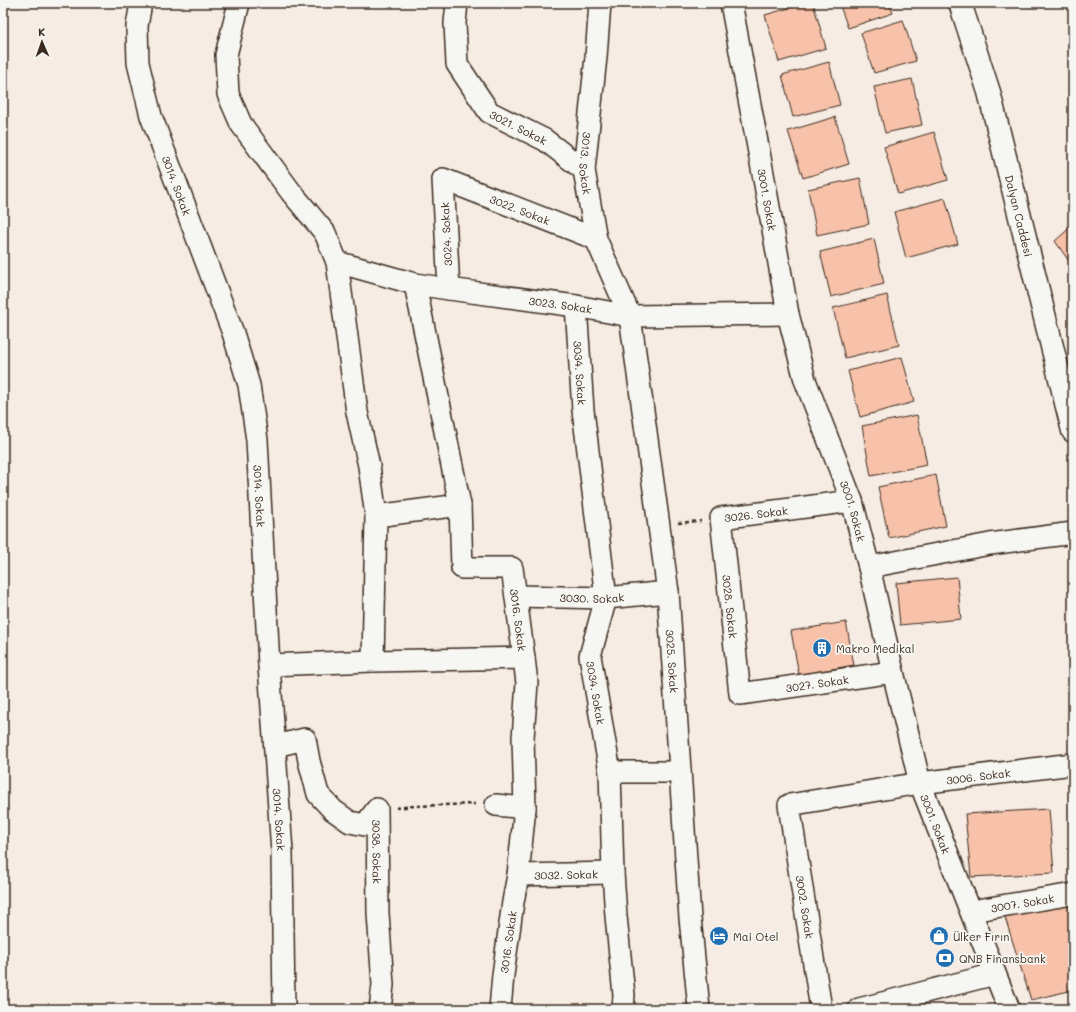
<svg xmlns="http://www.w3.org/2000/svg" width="1076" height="1012" viewBox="0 0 1076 1012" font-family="Mali,sans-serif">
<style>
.building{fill:#f7c2a9;stroke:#3b2a1e}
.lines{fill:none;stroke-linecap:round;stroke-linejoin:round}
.minor-casing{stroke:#3b2a1e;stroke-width:24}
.tertiary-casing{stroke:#3b2a1e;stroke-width:25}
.path{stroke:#3b2a1e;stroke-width:2.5;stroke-dasharray:4 3;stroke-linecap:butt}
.minor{stroke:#f6f6f2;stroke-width:21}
.tertiary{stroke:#f6f6f2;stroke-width:22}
.labels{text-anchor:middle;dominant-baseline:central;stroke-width:3.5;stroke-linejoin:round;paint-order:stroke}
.street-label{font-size:11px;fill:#3b2a1e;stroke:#f6f6f2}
.poi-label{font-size:11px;fill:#3b2a1e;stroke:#f6f6f2;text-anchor:start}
</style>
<rect width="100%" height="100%" fill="#f6ece3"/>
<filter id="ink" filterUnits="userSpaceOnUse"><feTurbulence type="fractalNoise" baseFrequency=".025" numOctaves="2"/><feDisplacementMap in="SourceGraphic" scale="8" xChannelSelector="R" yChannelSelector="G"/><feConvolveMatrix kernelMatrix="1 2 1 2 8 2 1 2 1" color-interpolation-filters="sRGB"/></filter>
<g filter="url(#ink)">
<path class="building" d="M806,3H813L826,48L779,62L765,15Z
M839,3H889L893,13L848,28Z
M903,20L916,61L874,73L861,33Z
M829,62L840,105L793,117L782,75Z
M912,79L922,125L885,133L874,87Z
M835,117L849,164L803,178L788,131Z
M934,132L948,180L898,194L884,147Z
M860,178L869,224L817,235L808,189Z
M945,198L958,244L906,258L894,212Z
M1073,225V267L1055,241Z
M874,239L884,284L831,297L820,252Z
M887,295L899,345L845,358L833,308Z
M902,357L914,402L860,417L848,371Z
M917,415L927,465L871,476L862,426Z
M936,475L946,526L889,538L878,487Z
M957,577L961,619L900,625L896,583Z
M846,622L854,665L799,675L791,631Z
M1049,809L1054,873L971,877L965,814Z
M1072,903L1073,906V990L1031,1000L1003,911Z"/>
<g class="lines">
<defs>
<g id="minor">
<path id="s1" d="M141,3L137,26L138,63L151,116L233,333L249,385L257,440L269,665L282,852L284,1009"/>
<path d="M239,3L226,55L228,94L241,124L291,192L325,233L337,262L357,412L369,466L376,516L373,661"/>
<path id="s2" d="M457,3L455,23L457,64L489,112L545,140L584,170"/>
<path id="s3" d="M600,3L596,57L584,170L596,239L630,316L659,526L668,592L690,918L699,1009"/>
<path id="s4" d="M731,3L764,179L788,314L805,380L852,501L869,567L893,672L920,783L1009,1009"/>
<path id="s5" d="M337,262L415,284L449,289L576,306L630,316L788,314"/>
<path id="s6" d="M415,284L460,505L462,568H512L524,658L527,683L523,738L525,808L518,875L513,902L503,975L500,1009"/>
<path id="s7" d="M449,289L443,179L596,239"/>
<path id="s8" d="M576,306L583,410L606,598L590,656L610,772L613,873L616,916L624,995L623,1009"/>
<path id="s9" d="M852,501L721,518L740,694L893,672"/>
<path d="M376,516L460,505"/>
<path d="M869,567L990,544L1073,533"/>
<path id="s10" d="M516,596L606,598L668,592"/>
<path d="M269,665L373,661L524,658"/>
<path id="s11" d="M275,746L305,739L309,761L318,794L333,810L350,822L365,825L377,809L378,913L383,985L380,1009"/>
<path d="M610,772H680"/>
<path d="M496,805L525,808"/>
<path id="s12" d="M518,875L613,873"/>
<path id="s13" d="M971,911L1073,894"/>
<path id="s14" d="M821,1009L789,805L920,783L1073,764"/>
<path d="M859,1009L995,974"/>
</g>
<g id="tertiary">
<path id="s15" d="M960,3L989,92L1073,431"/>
</g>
</defs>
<use href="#minor" class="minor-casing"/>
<use href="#tertiary" class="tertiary-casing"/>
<path class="path" d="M678,523L701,521
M396,808L414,806L475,804"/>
<use href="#minor" class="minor"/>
<use href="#tertiary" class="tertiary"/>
</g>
</g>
<defs>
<symbol id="building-disc" viewBox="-11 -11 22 22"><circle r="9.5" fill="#1f6fb2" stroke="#f6f6f2"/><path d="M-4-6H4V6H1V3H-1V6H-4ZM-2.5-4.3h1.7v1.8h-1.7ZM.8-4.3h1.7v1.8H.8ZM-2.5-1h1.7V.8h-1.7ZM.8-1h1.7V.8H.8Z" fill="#fff"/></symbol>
<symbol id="hotel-disc" viewBox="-11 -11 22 22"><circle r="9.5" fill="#1f6fb2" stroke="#f6f6f2"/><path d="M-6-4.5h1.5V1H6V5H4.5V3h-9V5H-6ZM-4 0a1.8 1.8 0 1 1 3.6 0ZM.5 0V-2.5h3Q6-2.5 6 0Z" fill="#fff"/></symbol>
<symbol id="shop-disc" viewBox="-11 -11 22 22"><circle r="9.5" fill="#1f6fb2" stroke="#f6f6f2"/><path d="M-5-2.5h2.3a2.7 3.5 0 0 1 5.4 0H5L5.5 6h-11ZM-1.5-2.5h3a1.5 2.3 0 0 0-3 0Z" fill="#fff"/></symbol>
<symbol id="bank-disc" viewBox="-11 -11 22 22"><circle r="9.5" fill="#1f6fb2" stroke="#f6f6f2"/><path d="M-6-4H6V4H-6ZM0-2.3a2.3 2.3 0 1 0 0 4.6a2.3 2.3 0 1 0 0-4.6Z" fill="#fff"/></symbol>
</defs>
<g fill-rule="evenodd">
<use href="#building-disc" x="811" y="637" width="22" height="22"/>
<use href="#hotel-disc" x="708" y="925" width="22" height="22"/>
<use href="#shop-disc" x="928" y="925" width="22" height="22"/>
<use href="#bank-disc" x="934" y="947" width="22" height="22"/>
</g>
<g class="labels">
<g class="street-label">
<text stroke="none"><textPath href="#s2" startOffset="152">3021. Sokak</textPath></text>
<text stroke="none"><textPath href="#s3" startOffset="161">3013. Sokak</textPath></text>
<text stroke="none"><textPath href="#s1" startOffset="189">3014. Sokak</textPath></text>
<text stroke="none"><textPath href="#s4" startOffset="200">3001. Sokak</textPath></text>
<text stroke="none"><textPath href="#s7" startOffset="193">3022. Sokak</textPath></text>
<text stroke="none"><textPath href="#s15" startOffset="221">Dalyan Caddesi</textPath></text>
<text transform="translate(446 234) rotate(-93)">3024. Sokak</text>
<text stroke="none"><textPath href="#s5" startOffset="228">3023. Sokak</textPath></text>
<text stroke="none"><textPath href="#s8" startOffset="67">3034. Sokak</textPath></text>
<text stroke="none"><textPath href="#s1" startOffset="513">3014. Sokak</textPath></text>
<text stroke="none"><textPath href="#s4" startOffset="524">3001. Sokak</textPath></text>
<text transform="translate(756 514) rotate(-7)">3026. Sokak</text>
<text stroke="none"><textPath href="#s10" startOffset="76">3030. Sokak</textPath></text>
<text stroke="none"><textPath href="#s9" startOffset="221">3028. Sokak</textPath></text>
<text stroke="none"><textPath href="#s6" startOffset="391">3016. Sokak</textPath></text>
<text stroke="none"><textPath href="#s3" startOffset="670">3025. Sokak</textPath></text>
<text stroke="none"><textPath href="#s9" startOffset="387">3027. Sokak</textPath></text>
<text stroke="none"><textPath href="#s8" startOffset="391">3034. Sokak</textPath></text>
<text stroke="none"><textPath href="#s14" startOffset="398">3006. Sokak</textPath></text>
<text stroke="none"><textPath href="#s1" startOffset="837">3014. Sokak</textPath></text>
<text stroke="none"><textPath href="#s4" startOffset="848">3001. Sokak</textPath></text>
<text stroke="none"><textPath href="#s11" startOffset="208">3038. Sokak</textPath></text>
<text stroke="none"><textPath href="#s12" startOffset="48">3032. Sokak</textPath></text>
<text stroke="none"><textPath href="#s13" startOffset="52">3007. Sokak</textPath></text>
<text transform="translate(805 907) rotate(81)">3002. Sokak</text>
<text transform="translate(508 942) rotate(-82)">3016. Sokak</text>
</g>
<g class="poi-label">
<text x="836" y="648">Makro Medikal</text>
<text x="733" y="936">Mai Otel</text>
<text x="953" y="936">Ülker Fırın</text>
<text x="959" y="958">QNB Finansbank</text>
</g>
</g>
<rect width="1076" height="1012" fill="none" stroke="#f6f6f2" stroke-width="16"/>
<rect x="8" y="8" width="1060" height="996" fill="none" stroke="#3b2a1e" stroke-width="1.5" filter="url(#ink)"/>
<g transform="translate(42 42) rotate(358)" stroke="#f6f6f2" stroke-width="3" paint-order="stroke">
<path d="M0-3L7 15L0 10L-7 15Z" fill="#3b2a1e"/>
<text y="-6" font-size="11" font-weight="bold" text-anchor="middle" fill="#3b2a1e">K</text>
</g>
</svg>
